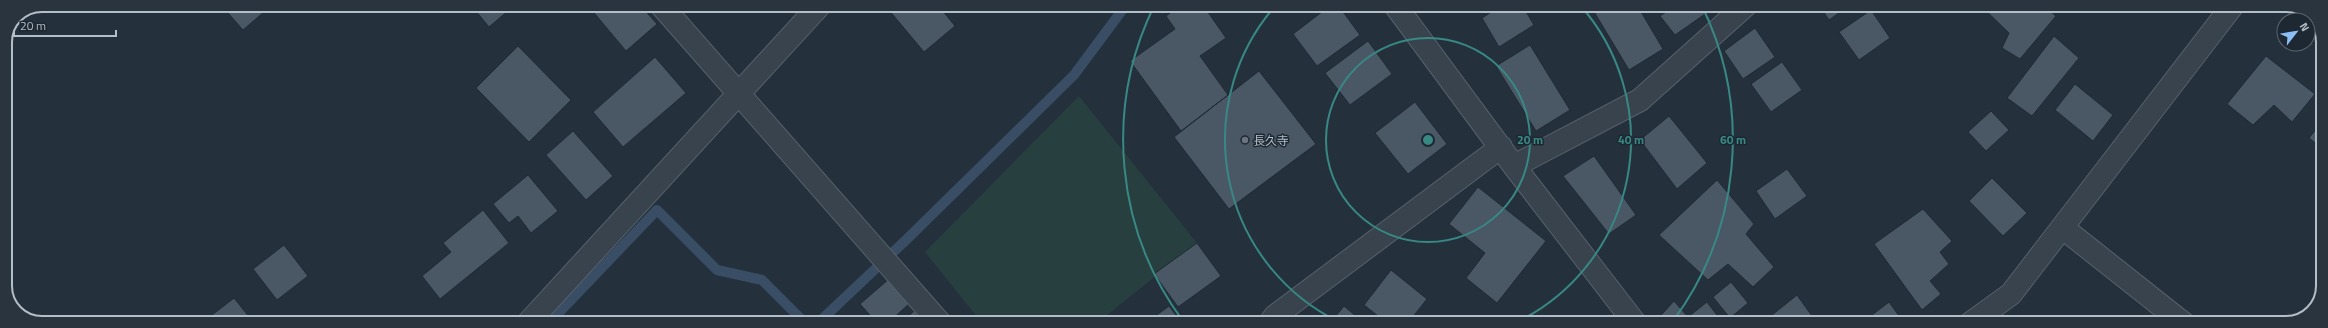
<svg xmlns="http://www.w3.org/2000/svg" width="2328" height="328" viewBox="0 0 2328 328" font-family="'Titillium Web','Noto Sans JP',sans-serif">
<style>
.green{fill:#273f3f}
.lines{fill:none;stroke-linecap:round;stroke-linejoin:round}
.stream{stroke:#394e64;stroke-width:10}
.building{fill:#4a5866;stroke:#1f2a34}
.minor-casing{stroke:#56616b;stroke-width:24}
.minor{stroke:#38434d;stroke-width:22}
.ring{fill:none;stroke:#388884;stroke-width:2}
.worship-dot{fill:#6b7280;stroke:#1d2832;stroke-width:1.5}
.labels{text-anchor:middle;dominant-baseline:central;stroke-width:3;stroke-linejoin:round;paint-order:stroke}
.poi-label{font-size:12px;fill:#b4bec8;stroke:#1d2832;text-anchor:start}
.rim{fill:none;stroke:#b4bec8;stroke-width:2}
.centre{fill:#388884;stroke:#1d2832;stroke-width:2}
.ring-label{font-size:12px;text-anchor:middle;font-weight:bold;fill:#388884;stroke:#1d2832;stroke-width:3;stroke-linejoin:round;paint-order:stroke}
</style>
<rect width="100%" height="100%" fill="#24313d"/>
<path class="green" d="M1079,96L1197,243L1097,323H982L925,252Z"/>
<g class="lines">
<path class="stream" d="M549,323L657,210L717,270L762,280L805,323
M818,323L906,240L1074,75L1126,5"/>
</g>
<path class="building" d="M221,5H272L243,30Z
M471,5H515L489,27Z
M594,5H640L657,24L626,51L590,8Z
M893,5H938L955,26L924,52L888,9Z
M1181,5H1203L1226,38L1200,56L1228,95L1181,131L1130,61L1175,29L1166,16Z
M1331,5H1338L1360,35L1317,66L1293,34Z
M1502,5H1522L1534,25L1499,47L1482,18Z
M1590,5H1637L1663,49L1629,70Z
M1676,5H1718L1675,35L1660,16Z
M1819,5H1850L1829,20Z
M1980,5H2043L2056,16L2020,59L2002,48L2009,33Z
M1871,10L1890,38L1859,60L1839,32Z
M1755,28L1775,57L1743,79L1724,51Z
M2054,36L2079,58L2032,116L2007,98Z
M1368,41L1392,74L1350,105L1325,73Z
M1530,45L1570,110L1536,131L1496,66Z
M518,46L571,100L529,142L476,88Z
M2266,56L2315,94L2292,122L2274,105L2253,125L2227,104Z
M655,57L686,93L623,147L593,112Z
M1782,62L1802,90L1771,112L1751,84Z
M1259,71L1316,144L1229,209L1174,137Z
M2075,84L2113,115L2093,141L2055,110Z
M1415,102L1447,144L1408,174L1375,133Z
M1991,111L2009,130L1986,151L1968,132Z
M1669,116L1707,163L1677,189L1640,140Z
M2323,121V149L2309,138Z
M573,131L613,176L586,200L546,155Z
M1594,156L1636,215L1609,234L1563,176Z
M1787,169L1807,196L1775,219L1756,191Z
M528,175L558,211L531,233L518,216L509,223L493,204Z
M1992,178L2027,213L2003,236L1969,201Z
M1717,180L1754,224L1746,234L1774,267L1753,287L1728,264L1708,280L1659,235Z
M1478,187L1546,241L1497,303L1466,278L1485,253L1449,224Z
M1923,209L1952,241L1940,252L1949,264L1930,281L1941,294L1922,310L1874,244Z
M483,210L509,243L440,299L422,276L451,252L443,243Z
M1197,243L1221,276L1178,307L1154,274Z
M284,245L308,276L277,300L253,269Z
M1391,270L1427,299L1408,323H1387L1364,305Z
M889,279L910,303L888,323H877L860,304Z
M1731,282L1748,303L1730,318L1713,297Z
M1797,295L1817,323H1777L1772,315Z
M234,298L254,323H204L203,322Z
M1674,301L1688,317L1707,302L1723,323H1654Z
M1889,302L1904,323H1864L1863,322Z
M1169,306L1182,323H1146Z
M1344,306L1364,323H1330Z
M914,311L925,323H901Z"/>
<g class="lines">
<defs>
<path id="minor" d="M661,5L940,323
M1395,5L1514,166L1635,323
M1514,166L1640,100L1746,5
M2063,228L2183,323
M528,323L820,5
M1270,323L1275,316L1501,147
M1971,323L2011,294L2233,5"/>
</defs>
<use href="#minor" class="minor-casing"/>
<use href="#minor" class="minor"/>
</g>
<g class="ring">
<circle cx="1428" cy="140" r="102"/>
<path d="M1339 322A203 203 0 0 1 1276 5M1580 5A203 203 0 0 1 1517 322"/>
<path d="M1183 321A305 305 0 0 1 1154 6M1702 6A305 305 0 0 1 1673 321"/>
</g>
<circle class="worship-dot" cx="1245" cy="140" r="4"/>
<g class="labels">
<g class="poi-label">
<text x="1253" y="140">長久寺</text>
</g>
</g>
<path d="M0 0H2328V328H0ZM42 12H2286A30 30 0 0 1 2316 42V286A30 30 0 0 1 2286 316H42A30 30 0 0 1 12 286V42A30 30 0 0 1 42 12Z" fill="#29343e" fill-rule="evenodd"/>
<path class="rim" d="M42 12H2286A30 30 0 0 1 2316 42V286A30 30 0 0 1 2286 316H42A30 30 0 0 1 12 286V42A30 30 0 0 1 42 12Z"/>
<circle cx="1428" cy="140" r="6" class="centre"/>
<g class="ring-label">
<text x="1530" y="144">20 m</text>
<text x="1631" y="144">40 m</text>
<text x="1733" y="144">60 m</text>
</g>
<g transform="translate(2296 32) rotate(59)"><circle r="19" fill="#1d2832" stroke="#59646e"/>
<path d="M0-3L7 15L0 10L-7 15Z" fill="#8cbef6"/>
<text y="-6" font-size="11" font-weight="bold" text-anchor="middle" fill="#b4bec8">N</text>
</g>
<path d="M14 30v6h102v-6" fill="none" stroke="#b4bec8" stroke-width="2"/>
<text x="20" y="30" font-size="12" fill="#b4bec8" stroke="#1d2832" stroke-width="3" paint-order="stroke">20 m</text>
</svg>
